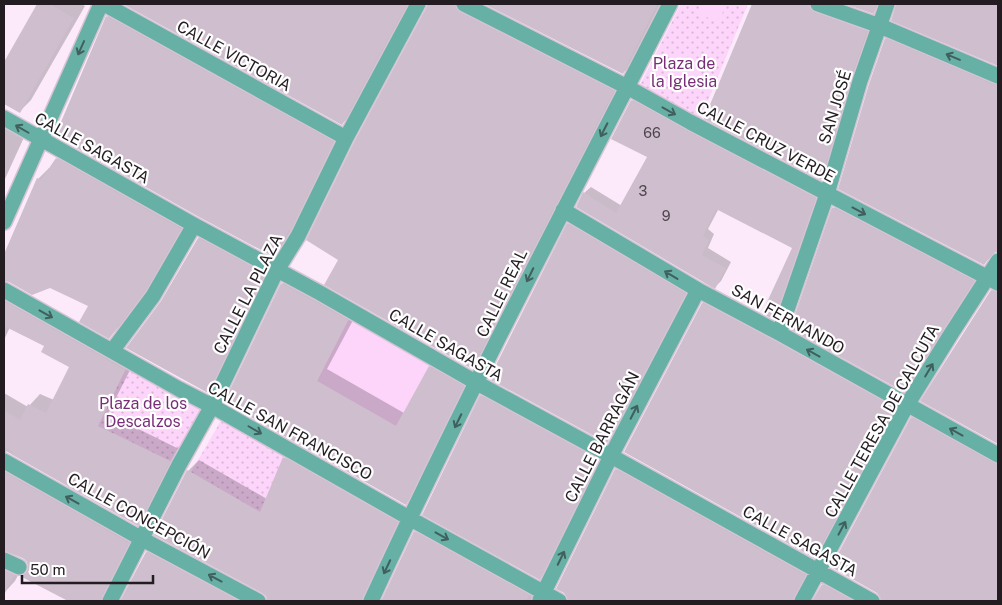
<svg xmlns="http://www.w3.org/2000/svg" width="1002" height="605" viewBox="0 0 1002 605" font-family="'Public Sans',sans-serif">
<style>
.grass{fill:url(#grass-dots)}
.garden{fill:#fdd4fa}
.shadow{fill:#0003}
.building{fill:#cfbecd}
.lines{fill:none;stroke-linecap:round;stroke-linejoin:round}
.minor-casing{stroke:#d5c5d4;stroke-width:18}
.minor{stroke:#66b0a5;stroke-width:15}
.oneway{stroke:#415f5d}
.labels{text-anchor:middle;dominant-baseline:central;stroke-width:4.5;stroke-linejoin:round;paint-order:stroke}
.number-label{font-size:14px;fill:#4e454d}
.street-label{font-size:16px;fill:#231d22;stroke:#fefefe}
.park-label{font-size:16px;fill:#782e77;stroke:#fefefe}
</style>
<defs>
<pattern id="grass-dots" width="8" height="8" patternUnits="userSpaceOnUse" patternTransform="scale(1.25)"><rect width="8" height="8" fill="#fdd4fa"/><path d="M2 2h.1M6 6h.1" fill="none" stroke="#d9b6d6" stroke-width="1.8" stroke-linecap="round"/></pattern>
</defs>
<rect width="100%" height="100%" fill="#fceafb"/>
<path class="grass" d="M681,4H748L700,120L640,85Z
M127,367L206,407L174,463L113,433L80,496L67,487Z
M222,419L285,454L260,512L191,472Z"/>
<path class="garden" d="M702,4H726L721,17L714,21L697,12Z
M681,54L694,59L697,67L689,83C679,86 672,81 666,72L674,55Z
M349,319L430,365L396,426L317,381Z"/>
<path class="shadow" d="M38,4H81L85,6L31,100L20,111L4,102V65Z
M125,4H412L353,112L342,124Z
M428,4H476L625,80L483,357L472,368L340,259Z
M487,4H662L634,62L623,73Z
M763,4H831L878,20L832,167L821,179L745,22Z
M849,4H882L873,12Z
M897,4H998V65L893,20Z
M118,5L344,130L301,218L285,245L274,256L56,135L107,17Z
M897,28L998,71V250L996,251L984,264L886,39Z
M638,94L821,192L780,312L773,318L794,247L719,208L708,229L714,234L708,248L731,262L721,281L715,287L584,193L591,187L622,206L649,156L632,101Z
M4,122L26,133L4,181Z
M68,148L191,217L156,278L120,326L109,337L89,306L50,286L6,280L7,283L11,287L136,358L108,414L181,450L149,513L137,524L6,451L7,454L11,458L139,531L117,598L123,600L147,552L158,541L265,599H268L188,471L199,460L267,499L285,458L296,447L408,511L379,599H383L415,532L426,521L569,599L616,470L627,459L816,563L809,599L814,600L823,585L834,573L879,598L882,599L912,418L923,407L998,449V601H70L22,576L29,569L27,560L6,550L7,554L24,564L15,581L4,593V393L28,407L40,394L54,400L71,367L46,345L10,327L4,340V257L38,179L49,168L50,169L57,159Z
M845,196L984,269L915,379L904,390L792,328L834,208Z
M580,213L696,282L618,430L607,442L568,224Z
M210,227L275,262L219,380L207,392L162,301L199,238Z
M294,272L359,309L327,369L404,413L430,367L441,356L474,375L417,492L405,504L226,402L282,284Z
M998,284V443L922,401L992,291Z
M714,292L905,397L825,545L814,557L625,452L703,303Z
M493,385L609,448L551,567L539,578L481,396Z"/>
<path class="building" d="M37,4H50L74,18L20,113L4,104V62Z
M123,4H407L342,125Z
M427,4H455L456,9L460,12L614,91L555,206L472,369L324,285L338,260L306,240L354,142L426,8Z
M484,4H657L623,74Z
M752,4H809L811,10L815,13L867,31L851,78L821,180L704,119Z
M845,4H877L874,14Z
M896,4H998V66L891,21Z
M106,16L334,142L290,231L289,230L274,257L199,217L55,136Z
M885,38L994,85H998V252H994L990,256L984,265L838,189L869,84Z
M631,100L685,130L816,198L774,320L762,313L792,248L716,209L703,236L709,240L702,255L726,268L715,289L576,207L583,192L616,213L647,157L611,139Z
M56,158L181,229L145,291L109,339L79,322L88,306L50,288L32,295L9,282L4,281V254L37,178L41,180Z
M832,207L974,281L904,392L790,329Z
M567,223L686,294L607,443L489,379Z
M198,238L265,274L208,393L126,348L161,301Z
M281,283L348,320L317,381L396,426L429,366L464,386L406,505L224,402Z
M991,290L998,292V444L920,401Z
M4,301L125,370L98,426L170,461L138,526L11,454L13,452L4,447V410L20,420L28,404L46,413L69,367L41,352L44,346L4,326Z
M702,303L775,341L895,408L814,558L624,452Z
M480,395L599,460L540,580L422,515Z
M911,417L993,463L998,464V601H881L880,597L877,593L831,567Z
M283,457L398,522L363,597L362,601H267L266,596L262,593L154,535L187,470L260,512Z
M615,469L805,575L794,597L793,601H572L568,599L564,593L556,589Z
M4,472L129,543L102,597L101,601H68L20,576L24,575L27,571L28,567L27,562L23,558L4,551Z
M414,531L529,595L526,601H381Z
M146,552L239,601H120Z
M4,570L14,575L4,595Z
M822,584L853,601H812Z"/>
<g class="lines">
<defs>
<path id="minor" d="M104,4L346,138
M464,4L627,87L690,122L998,283
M818,4L880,26L998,76
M4,118L194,225L320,293L477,383L611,456L872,601
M563,210L698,290L779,333L998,455
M4,222L101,4
M4,290L179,389L212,406L409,518L559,601
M779,333L827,194L860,81L887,4
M112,351L153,296L194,225
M4,461L142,539L258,601
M4,560L19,567
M540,600L611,456L698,290
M110,601L179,465L212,406L277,270L298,236L346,138L418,4
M371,601C464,399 568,202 670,4
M802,601L907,405L951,334L998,261"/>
</defs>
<use href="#minor" class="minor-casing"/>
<use href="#minor" class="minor"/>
</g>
<defs><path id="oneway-shaft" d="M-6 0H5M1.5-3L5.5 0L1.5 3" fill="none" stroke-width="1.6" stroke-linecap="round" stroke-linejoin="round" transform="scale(1.25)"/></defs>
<g class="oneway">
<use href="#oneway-shaft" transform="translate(81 48) rotate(114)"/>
<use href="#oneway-shaft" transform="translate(953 57) rotate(-157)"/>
<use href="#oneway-shaft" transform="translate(669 111) rotate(29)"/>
<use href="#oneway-shaft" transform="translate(22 129) rotate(-150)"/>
<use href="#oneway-shaft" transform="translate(604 130) rotate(117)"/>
<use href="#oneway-shaft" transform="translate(859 211) rotate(28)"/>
<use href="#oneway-shaft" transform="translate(530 275) rotate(116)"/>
<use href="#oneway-shaft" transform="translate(671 275) rotate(-149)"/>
<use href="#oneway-shaft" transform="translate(46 314) rotate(29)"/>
<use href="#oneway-shaft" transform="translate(813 353) rotate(-151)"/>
<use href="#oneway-shaft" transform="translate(929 370) rotate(-59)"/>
<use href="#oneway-shaft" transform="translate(634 412) rotate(-63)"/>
<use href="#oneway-shaft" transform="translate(458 421) rotate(116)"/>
<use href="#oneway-shaft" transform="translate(255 430) rotate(30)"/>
<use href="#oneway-shaft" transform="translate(956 432) rotate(-151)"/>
<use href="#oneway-shaft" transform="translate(72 500) rotate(-151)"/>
<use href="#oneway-shaft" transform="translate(842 528) rotate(-62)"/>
<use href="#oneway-shaft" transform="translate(442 536) rotate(29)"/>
<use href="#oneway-shaft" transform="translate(561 558) rotate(-64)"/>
<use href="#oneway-shaft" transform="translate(387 567) rotate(115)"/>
<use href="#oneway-shaft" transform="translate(215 578) rotate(-152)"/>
</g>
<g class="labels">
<g class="number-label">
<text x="652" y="133">66</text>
<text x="643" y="191">3</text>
<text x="666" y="216">9</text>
</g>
<g class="street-label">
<text transform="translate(234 56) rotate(29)">CALLE VICTORIA</text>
<text transform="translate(835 107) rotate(-73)">SAN JOSÉ</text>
<text transform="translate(766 142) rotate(28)">CALLE CRUZ VERDE</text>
<text transform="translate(92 148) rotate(29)">CALLE SAGASTA</text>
<text transform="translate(502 293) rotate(-64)">CALLE REAL</text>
<text transform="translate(248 294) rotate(-63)">CALLE LA PLAZA</text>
<text transform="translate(788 319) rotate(29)">SAN FERNANDO</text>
<text transform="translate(446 345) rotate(30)">CALLE SAGASTA</text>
<text transform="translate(882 421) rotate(-61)">CALLE TERESA DE CALCUTA</text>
<text transform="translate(290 431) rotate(29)">CALLE SAN FRANCISCO</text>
<text transform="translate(602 437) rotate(-63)">CALLE BARRAGÁN</text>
<text transform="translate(139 516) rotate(29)">CALLE CONCEPCIÓN</text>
<text transform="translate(800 541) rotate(29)">CALLE SAGASTA</text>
</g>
<g class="park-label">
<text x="684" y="63">Plaza de<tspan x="684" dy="18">la Iglesia</tspan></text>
<text x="143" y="403">Plaza de los<tspan x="143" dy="18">Descalzos</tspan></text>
</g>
</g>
<rect width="1002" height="605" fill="none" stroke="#231d22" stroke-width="10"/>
<path d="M22 575v8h131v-8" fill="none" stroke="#231d22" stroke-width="2.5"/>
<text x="30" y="575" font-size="15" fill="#231d22" stroke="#fefefe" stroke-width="4" paint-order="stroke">50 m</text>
</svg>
